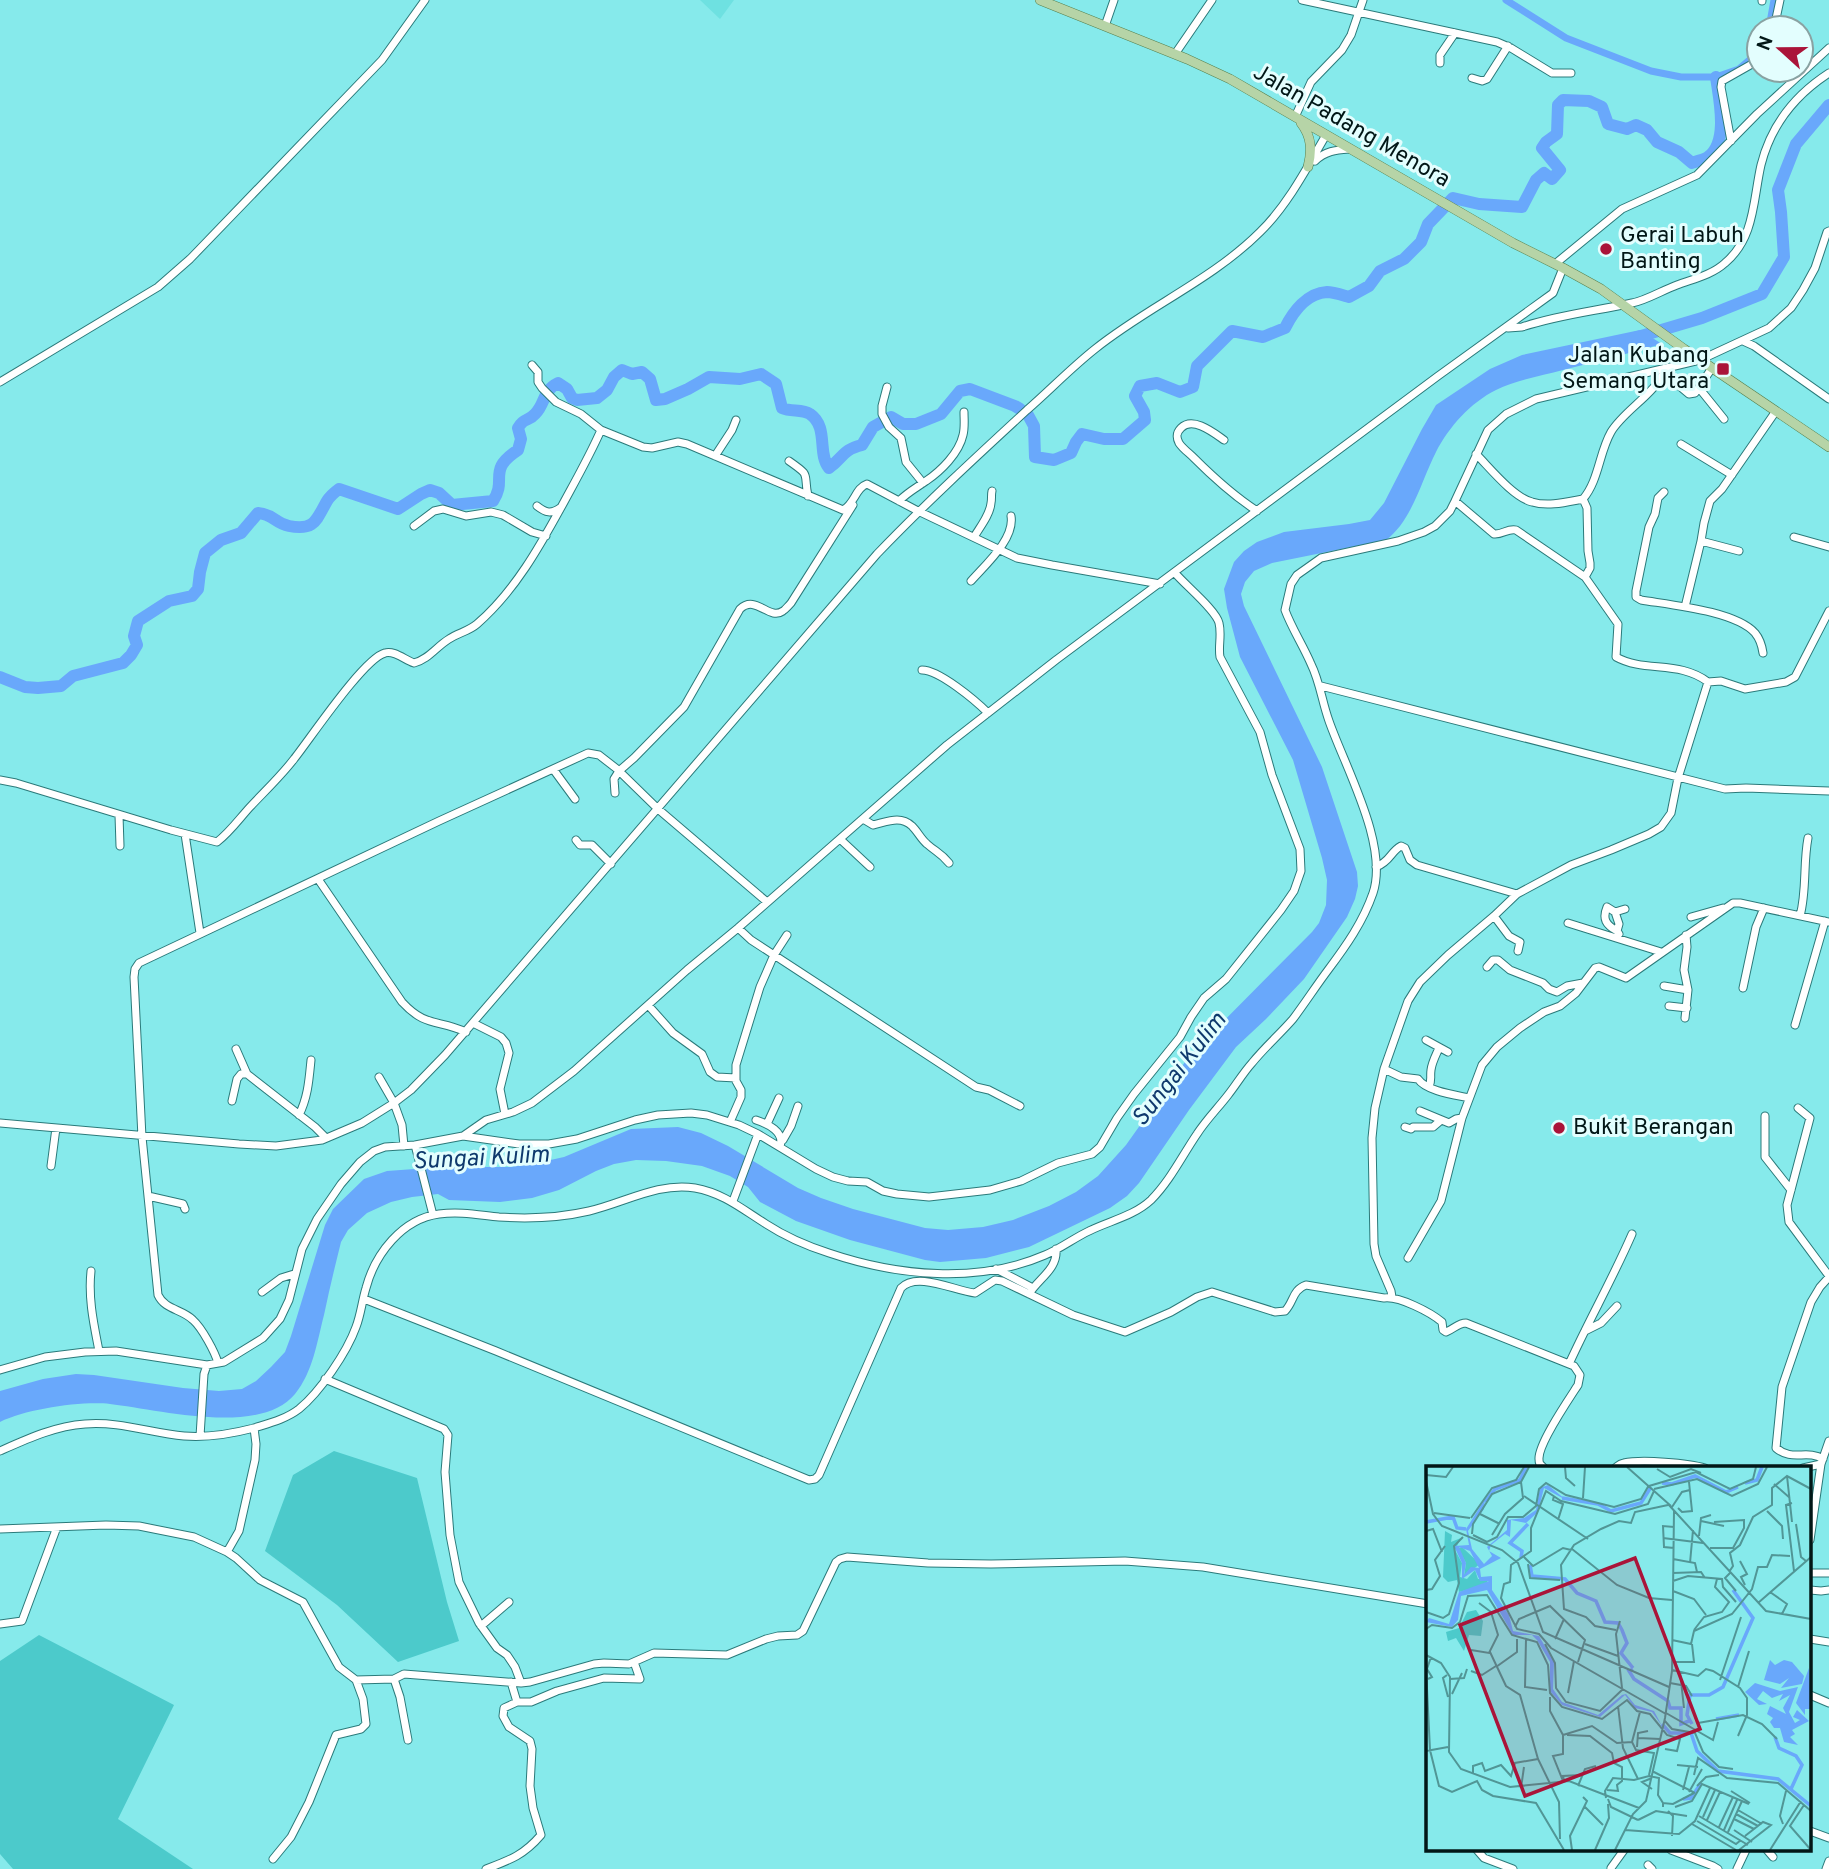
<svg xmlns="http://www.w3.org/2000/svg" width="1829" height="1869" viewBox="0 0 1829 1869" font-family="Overpass,sans-serif">
<style>
.built{fill:#6ee1e1}
.green{fill:#4ccacb}
.water{fill:#69a8fb}
.lines{fill:none;stroke-linecap:round;stroke-linejoin:round}
.canal{stroke:#69a8fb;stroke-width:7}
.river{stroke:#69a8fb;stroke-width:12}
.minor-casing{stroke:#2b7a7a;stroke-width:9}
.major-casing{stroke:#57804e;stroke-width:10}
.minor{stroke:#fff;stroke-width:7}
.major{stroke:#b6d4a7;stroke-width:9}
.poi-dot{fill:#aa1439;stroke:#e3fefe;stroke-width:2.5}
.labels{text-anchor:middle;dominant-baseline:central;stroke-width:6;stroke-linejoin:round;paint-order:stroke}
.street-label{font-size:23px;fill:#021717;stroke:#e3fefe}
.poi-label{font-size:23px;fill:#021717;stroke:#e3fefe;text-anchor:start}
.water-label{font-size:24px;font-style:italic;fill:#0f396d;stroke:#e3fefe}
.inset-river{fill:none;stroke:#69a8fb;stroke-width:3.5}
.inset-road{fill:none;stroke:#519696;stroke-width:2}
.view{fill:#aa1439;fill-opacity:0.15;stroke:#aa1439;stroke-width:3.5}
.inset-edge{fill:none;stroke:#021717;stroke-width:3.5}
</style>
<rect width="100%" height="100%" fill="#86eaeb"/>
<path class="built" d="M700,0H734L720,19Z"/>
<path class="green" d="M334,1451L417,1478L447,1602L459,1641L398,1662L337,1605L265,1551L293,1475Z
M39,1635L174,1705L118,1819L193,1869H13L0,1854V1661Z"/>
<path class="water" d="M1640,330L1662,344C1629,353 1596,362 1563,370C1541,376 1516,380 1496,390C1470,403 1449,427 1436,452C1422,479 1412,521 1386,540L1272,563L1254,571L1245,582L1241,594L1244,606L1322,767L1357,872L1358,886L1355,899L1347,917L1304,979L1266,1019L1236,1047L1189,1110L1139,1183L1127,1196L1110,1208L1029,1247L986,1258L940,1262L925,1260L850,1240L796,1221L760,1202L748,1187L730,1176L702,1166L666,1161L636,1160L614,1164L596,1171L559,1190L532,1198L500,1202L449,1200L438,1194L412,1197L391,1202L367,1213L348,1230L341,1242C335,1266 329,1291 324,1315C317,1342 313,1372 295,1394C260,1437 156,1409 110,1404C80,1401 27,1409 0,1422V1391L43,1379L76,1374L94,1375L183,1388L219,1391L242,1389L256,1381L271,1367L285,1352L291,1336L325,1225L333,1209L364,1179L387,1171L442,1167H509L537,1163L564,1157L631,1129L678,1127L701,1133L728,1146L798,1188L821,1198L853,1209L925,1228L948,1230L983,1227L1013,1220L1049,1206L1076,1192L1098,1176L1126,1145L1190,1055L1312,932L1319,923L1326,905L1327,880L1322,858L1293,760L1240,657L1227,608L1224,589L1234,562L1244,551L1257,542L1284,532L1349,524L1370,520L1384,503L1422,429L1436,405L1490,369L1522,355Z"/>
<g class="lines">
<path class="canal" d="M1506,0L1566,38L1651,71L1681,77H1716L1739,69L1759,52
M1769,28L1774,0"/>
<path class="river" d="M1631,339L1702,318L1762,294L1784,257L1781,212L1778,190L1796,144L1829,105
M1028,415L1034,426L1035,457L1054,460L1071,453L1076,442L1082,434L1104,439H1123L1145,420L1144,412L1135,396L1140,386L1157,383L1180,392L1193,387L1197,366L1232,331L1263,337L1285,328C1293,312 1307,293 1327,292C1333,292 1342,295 1349,297L1369,286L1380,271L1404,259L1421,242L1428,224L1453,198L1479,204L1522,207L1536,180L1544,173L1552,179L1560,170L1542,148L1546,142L1557,134L1558,105L1563,100L1589,101L1602,107L1608,124L1627,129L1636,125L1647,130L1657,142L1679,152L1692,163C1696,161 1704,160 1708,157C1729,142 1719,99 1716,77
M0,677L25,687L38,688L61,686L73,676L123,663L131,655L137,645L134,636L138,621L169,601L192,596L198,589L200,572L205,553L221,540L241,533L258,513C273,514 275,523 289,526C315,531 316,520 327,501C330,496 335,492 339,489L398,509L421,494L430,490L439,493L452,505L493,501C508,479 486,471 518,450L521,439L518,428C524,417 528,422 535,414C546,403 542,391 558,383L567,389L572,398L577,400L597,398L607,390L614,377L622,370L632,374L642,372L650,379L656,400L665,399L688,389L709,377L740,379L761,374L776,384L782,408C791,412 802,409 810,414C829,427 817,454 829,468C844,457 842,450 862,445L873,427L891,417L903,424H916L941,414L960,391L970,389L1015,406L1020,409"/>
<defs>
<path id="minor" d="M1302,0L1497,42L1511,48L1552,73H1571
M1762,1V0
M1105,26L1114,0
M1774,28L1780,0
M1175,54L1212,0
M1440,63V55L1455,33
M1472,78L1482,81L1487,79L1508,46
M1295,117L1311,82L1342,50L1351,35L1363,0
M1731,141L1721,87L1722,81L1752,64L1759,57
M1315,161C1325,151 1336,150 1349,149
M1555,264L1622,209L1697,175L1757,114L1829,48
M1508,328L1522,327C1558,315 1596,311 1632,303C1645,301 1663,290 1677,285C1693,279 1712,275 1725,263C1755,238 1753,200 1761,165C1771,125 1795,95 1829,73
M1743,341L1754,346L1829,399
M532,365L538,372V382L542,388L556,402L581,414L601,430L643,447L652,448L678,442L687,444L843,510C855,504 855,488 867,484L918,511L1017,558L1052,565L1160,584
M1664,373L1689,394L1695,393L1712,368
M0,382L158,287L190,259L382,60L425,0
M887,387L882,406V414L889,427L901,438L906,462L923,483
M1699,388L1724,419
M1224,440C1214,433 1193,416 1181,428C1176,433 1176,437 1179,443C1183,449 1189,453 1194,458C1214,478 1234,496 1257,511
M1681,444L1732,475
M1476,454C1490,468 1513,497 1532,502C1548,507 1567,502 1583,499C1599,480 1599,453 1611,432C1624,410 1656,394 1666,368
M715,456L732,430L736,420
M789,461C812,477 803,472 808,496
M1664,492L1658,498L1655,514L1649,527L1636,591V597L1641,600C1671,605 1735,611 1755,633C1760,639 1762,646 1763,653
M1583,499L1587,508L1588,551L1590,563V568L1585,577
M899,501C908,492 916,488 926,481C941,471 959,453 963,435C965,428 964,419 964,412
M1455,501L1494,534C1502,535 1508,528 1516,530L1585,577L1618,624L1616,657C1645,673 1679,660 1708,682L1721,681L1745,689L1786,682L1795,677L1829,611
M537,506C546,513 551,514 560,508
M414,526L434,511L443,509L466,516L491,512L503,515L532,532L546,536
M974,537C980,527 990,515 991,503C992,499 991,495 992,491
M1794,537L1829,547
M1701,541L1739,551
M971,581C985,565 1015,539 1011,516
M1685,607L1701,541L1704,523L1710,501L1722,489L1776,411
M922,670C939,670 975,700 988,713
M1321,686L1725,789L1746,788L1829,791
M553,769L575,799
M0,780L16,783L171,830L217,842C230,832 239,819 250,807C265,791 281,776 294,759C310,739 364,658 385,653C394,650 405,660 414,663C429,659 436,647 449,639C458,633 469,631 477,624C515,591 540,546 564,502C577,478 590,455 601,430
M615,793L614,779L619,771L634,758L684,707L740,609C756,594 769,621 783,611C784,611 791,603 791,603L853,505
M119,815L120,846
M863,819L873,825C887,822 900,815 912,826C918,832 921,839 927,844C936,852 941,853 949,863
M185,834L200,933
M840,839L870,867
M576,840L580,845H592L611,864
M1376,867C1391,861 1390,852 1401,846L1405,848L1410,860L1417,865L1517,894
M318,879L402,1002C426,1028 438,1019 466,1032
M1615,912L1619,924L1617,931L1619,934
M1494,916L1509,936L1520,942L1518,951
M1800,916C1807,890 1803,864 1808,838
M1691,917L1723,908
M1568,923L1661,952
M738,928L751,940L976,1087L989,1090L1020,1106
M1617,931C1606,925 1602,919 1607,907L1615,912L1625,909
M1487,967L1493,960H1498L1510,970L1543,983L1549,989L1557,992L1567,986L1583,983
M1664,986L1688,990
M1743,988L1756,927L1764,908
M648,1005L673,1033L702,1054L710,1072L717,1077L736,1078
M1669,1006L1687,1008
M1685,1018L1688,990L1684,970L1687,947L1686,935
M473,1023L501,1037L506,1043L509,1053L500,1089L505,1114
M1795,1025L1825,921
M1426,1040L1448,1052
M236,1049L247,1074
M1384,1069L1401,1077L1418,1079C1426,1091 1455,1095 1469,1098
M379,1077L394,1103L402,1125L404,1146
M1429,1087C1432,1080 1430,1077 1431,1070C1432,1062 1436,1055 1439,1048
M232,1101L237,1079L241,1074H247L315,1127L326,1138
M1798,1108L1810,1118L1787,1205L1789,1222L1829,1276
M1420,1111L1449,1123L1456,1119L1462,1118
M299,1115C308,1097 309,1080 311,1060
M1765,1116V1157L1791,1190
M756,1120C768,1124 785,1132 780,1146
M730,1122L741,1097V1090L736,1081V1065L760,987L774,955L787,935
M0,1123L239,1144L276,1146L322,1140L362,1123L394,1103L411,1090L445,1055L877,554C925,504 976,457 1027,410C1050,390 1071,368 1095,349C1147,307 1212,280 1260,232C1287,206 1307,168 1326,135
M767,1124L779,1098
M1405,1127L1411,1129L1413,1127H1433L1440,1121
M463,1136L519,1144H549L577,1139L635,1120L658,1115L691,1113L707,1115L739,1125L758,1134L816,1169L833,1177L848,1181L867,1182L883,1191L897,1194L929,1197L990,1190L1021,1181L1058,1163L1092,1154L1100,1147L1117,1118L1134,1094L1180,1037L1191,1017L1204,998L1226,979L1281,910L1294,891L1301,871L1300,849L1272,775L1260,732L1220,657C1218,646 1222,635 1219,623C1216,610 1185,585 1175,573
M783,1140L791,1126L798,1106
M415,1145L433,1215
M51,1166L56,1128
M148,1196L183,1204L185,1209
M733,1201L758,1134
M1408,1258L1441,1201L1462,1118L1482,1065L1497,1047L1520,1028L1544,1012L1560,1006L1576,993L1595,968L1599,967L1626,978L1733,903H1740L1829,922
M996,1269L1033,1288
M91,1271C88,1299 94,1325 99,1351
M262,1292L281,1278L294,1274
M1029,1294C1039,1278 1058,1269 1056,1249
M1392,1297L1391,1291L1376,1256L1374,1244L1372,1138L1375,1108L1384,1069L1408,1001L1420,982L1448,955L1494,916L1517,894L1571,865L1611,850L1649,834L1661,827L1671,813L1678,778L1708,682
M364,1299L496,1351L809,1480L815,1479L819,1475L901,1288C917,1271 955,1291 975,1293L995,1280L1002,1281L1073,1315L1125,1332L1171,1312L1197,1297L1212,1292L1275,1312L1285,1311C1294,1302 1292,1290 1306,1285L1384,1298C1399,1296 1430,1312 1442,1322L1443,1330L1446,1332C1454,1329 1458,1323 1466,1323L1574,1366L1580,1375L1578,1385C1569,1399 1538,1444 1539,1459C1539,1464 1540,1464 1544,1468
M1585,1331L1601,1323L1617,1306
M218,1363C215,1352 202,1328 193,1320C182,1309 165,1310 158,1295L142,1137L134,977L135,969L139,963L439,821L588,753L599,755L617,769L658,809L767,902
M1569,1364C1589,1320 1613,1278 1632,1234
M0,1370L45,1357L85,1352L116,1351L207,1365L224,1362L263,1338L280,1319L289,1300L302,1249L317,1219L341,1184L360,1162L374,1151L385,1147L415,1145L463,1136L486,1120L513,1112L532,1103L574,1071L687,970L738,928L947,745L1056,660L1438,376L1553,293L1563,268
M325,1379L444,1429L448,1435L445,1472L450,1535L459,1582L479,1623L497,1648L507,1655L515,1667L521,1683
M200,1436L204,1374L207,1365
M0,1451C27,1439 55,1426 85,1424C119,1421 151,1433 184,1436C208,1438 231,1434 254,1428C270,1423 286,1419 299,1409C320,1392 347,1352 356,1327C361,1314 362,1301 366,1288C375,1254 402,1219 439,1214C460,1211 479,1215 499,1217C529,1219 559,1218 589,1211C624,1203 658,1182 695,1188C723,1193 742,1209 766,1224C786,1237 807,1246 829,1253C897,1276 978,1284 1045,1255C1060,1249 1074,1238 1089,1231C1109,1221 1134,1216 1151,1200C1170,1181 1182,1156 1197,1134C1206,1120 1218,1108 1228,1095C1236,1085 1243,1073 1252,1063C1265,1047 1280,1034 1293,1019C1305,1003 1316,986 1328,970C1346,946 1363,922 1373,893C1389,845 1345,767 1329,721C1322,702 1320,682 1311,664C1303,645 1292,629 1285,610L1291,584L1297,575L1321,558L1398,541L1424,532L1435,526L1450,511L1455,501L1488,430L1506,414L1536,399L1700,360L1769,328L1791,308L1803,290L1815,268L1827,232L1829,231
M1823,1459C1807,1449 1792,1462 1776,1448L1782,1387L1811,1302L1820,1287L1829,1277
M1615,1468C1619,1465 1619,1464 1624,1463C1641,1459 1689,1463 1705,1468
M1803,1468L1821,1464
M0,1529L106,1525L139,1526L194,1537L227,1552L236,1558L260,1580L303,1602L339,1667L356,1680L363,1699L366,1724L361,1729L336,1735L309,1802L291,1837L273,1859
M1810,1540L1821,1464L1829,1441
M227,1552L239,1531L255,1460L256,1444L254,1428
M1810,1573H1829
M1810,1590L1821,1591L1829,1590
M0,1624L22,1621L57,1527
M481,1626L509,1602
M1810,1639L1829,1642
M394,1679L400,1697L408,1740
M356,1680L394,1679L404,1674L521,1683L530,1682L594,1664L604,1663L629,1664L654,1653L727,1655L766,1639L778,1636L797,1635L803,1631L836,1562L840,1559L847,1557L928,1563L991,1564L1125,1561L1203,1567L1428,1604
M1810,1695L1829,1703
M517,1702H531L557,1691L604,1678L640,1679L634,1662
M1810,1831L1829,1838
M1477,1850L1484,1858L1513,1869
M1671,1850L1713,1866L1718,1869
M1767,1850L1773,1857
M1648,1865L1652,1869
M1611,1868L1624,1850
M486,1869C510,1860 524,1855 541,1835L533,1808L530,1786L532,1749L530,1741L509,1727L503,1716L504,1708L517,1702L511,1682
M1737,1869L1746,1850
M1826,1869L1829,1861"/>
<path id="major" d="M1040,0L1187,59L1230,79L1513,243L1563,268L1601,289L1684,349L1829,447
M1301,123C1312,137 1312,151 1308,167"/>
</defs>
<use href="#minor" class="minor-casing"/>
<use href="#major" class="major-casing"/>
<use href="#minor" class="minor"/>
<use href="#major" class="major"/>
</g>
<g class="poi-dot">
<circle cx="1606" cy="249" r="7"/>
<rect x="1716" y="362" width="14" height="14" rx="3.5"/>
<circle cx="1559" cy="1128" r="7"/>
</g>
<g class="labels">
<g class="street-label">
<text transform="translate(1351 127) rotate(30)">Jalan Padang Menora</text>
</g>
<g class="poi-label">
<text x="1620" y="236">Gerai Labuh<tspan x="1620" dy="26">Banting</tspan></text>
<text x="1709" y="356" text-anchor="end">Jalan Kubang<tspan x="1709" dy="26">Semang Utara</tspan></text>
<text x="1573" y="1128">Bukit Berangan</text>
</g>
<g class="water-label">
<text transform="translate(1180 1070) rotate(-52)">Sungai Kulim</text>
<text transform="translate(481 1159) rotate(-3)">Sungai Kulim</text>
</g>
</g>
<g transform="translate(1426 1466)">
<rect width="385" height="385" fill="#86eaeb"/>
<path d="M19,65L26,69L25,76L35,72L29,84L36,97L34,111L41,113L49,104L52,113H63L59,119L33,126L31,114L22,116L17,111ZM36,81L54,98L38,110L40,97L32,82ZM50,144L57,155L55,170L43,169L38,185L30,172L22,175L20,166L33,162L41,146Z" fill="#4ccacb"/>
<path d="M122,19L140,34L118,22L112,46L100,57L85,54L84,71L79,68L65,79L63,85L75,92L54,103L55,111L66,110V124L83,149L87,165L113,170L128,196L127,223L136,236L172,249L196,229L200,228L209,239L228,245L236,260L226,246L209,242L199,229L174,251L136,239L124,225V196L111,174L106,169H87L61,124L35,130L32,154L26,161L0,156L3,152L23,158L33,126L63,115H54L49,104L36,113V97L28,80L43,79L40,63L59,33L58,43L42,65L46,83L58,98L66,90L61,81L81,64V54L98,52L110,44L114,22ZM33,81L44,85L53,102L45,101L38,109L40,97ZM344,194L349,199L358,194L366,196L378,210L376,218L355,222L363,212L354,218L338,214ZM383,202L385,243H379V249L370,237ZM329,217L354,225L372,221L363,246L369,257L374,254L367,251L371,244L383,255L366,264L369,268L364,271L372,279L358,276L354,262H348L344,256L347,252L341,248L344,240L360,248L357,242L364,229L353,235L357,228L346,232L337,225L331,233L341,238L333,239L319,226Z" fill="#69a8fb" fill-rule="evenodd"/>
<path class="inset-river" d="M236,17L246,18L269,10L300,26L312,21M319,17L331,14L336,1M136,32L172,38L185,45L215,37L225,21M59,36L69,23L94,14L100,1M0,56L27,51L31,62L40,63M95,92L96,85L84,77L102,58M104,99L106,110L139,113L151,127L170,135L179,156L192,157L196,164L201,177L195,187L207,202M207,203L203,205L208,213L242,235L244,242H255V258L263,255M290,253L313,249M236,258L244,267H265L271,285L292,305L352,313L385,340M266,258L261,249L264,229H283L297,221L327,152L307,124M349,271L353,282L370,290L376,299L365,323M257,333L265,332L275,317"/>
<path class="inset-road" d="M139,1L140,12L149,20M201,1L245,40M231,3L244,11L265,3L275,7M0,9L20,11L27,1M361,10L366,56M0,15L7,48L16,60L76,84L92,97L117,166L243,221M348,18L364,32M223,20L270,6L304,23L327,13L330,1M228,23L271,13L306,30L332,18L341,1M228,25L222,38L189,48L135,35L120,25L105,62V85L85,99L84,116L78,118L75,132L91,163L113,168L125,182L240,248M98,30L162,73M128,30L127,34L137,38L132,54M157,32L159,1M366,37L360,39L368,105M242,38L340,145L385,153M246,41L256,26L264,24M252,42L256,46L266,45L263,16M341,45L356,60L357,73M8,47L44,52M54,48L74,58M45,52L66,22L90,14L98,1M275,55L298,60M370,58L375,91L380,95M0,65L7,63L16,86M46,68L47,58L66,28L95,16L103,1M47,69L61,76L71,71L82,51H97L110,40L113,23L120,17L140,29L188,41L215,33L223,19M66,69L79,48L97,32L95,16M273,70L275,52L285,49M237,72L277,77M248,82L238,81L237,60L248,61M284,82H307L318,62V54L288,56M146,83L191,119L223,132L246,134M98,91L107,100L137,82L145,84M247,93L269,97L271,106M314,95L321,108L315,111L319,119M264,97L267,64M102,98L104,112L134,114M303,106L307,100L304,87L314,79L327,51L346,39V22L361,10L385,23M247,107L275,106L279,112M304,107L299,112L310,125M247,115L262,110L296,113L297,121L310,136M0,124L6,123L14,110L9,94L19,80M247,125L268,133L280,149M344,126L361,138L356,148M332,137L385,91M0,146L17,152L23,148L33,117L28,80L37,71M194,155L190,168L196,222M89,161L93,153L124,140L159,174L152,196M0,163L6,159L26,162L34,156L42,130L61,129L86,169L111,176L122,199L124,227L136,241L176,253L201,234L211,245L224,248L241,269L254,273L251,285L239,283M190,164L169,160L160,151L138,143L135,99L148,79L175,63L193,55L205,57L209,46L242,39M268,164L278,151L296,146L303,136L289,121L291,113M100,173L99,221L121,224M129,173L138,153M246,174L265,178L268,165L306,148L326,123L332,101H341L346,89L364,90M119,178L129,197L130,222L140,236L174,245L197,223M159,178L192,190M45,184L63,187L72,169L65,146L53,137M64,186L80,220L94,229L112,293L133,336L134,373M0,189L15,197L24,211L23,286L35,303L84,321L143,315L213,342M246,196H268L266,178M70,201L91,186V173M0,202L4,284L13,320L26,326L51,315L56,324L67,330L110,337L138,384M246,204L272,210L280,203L287,205L314,222L321,232V249L312,270M45,205L56,209L70,200M254,206L258,242M21,209L17,212L22,231M2,213L6,211L1,203L5,191M24,213L38,212L41,203M294,214L315,151M244,217L260,220L266,230M312,221L323,185M142,227L148,195M26,228L36,207M124,231V245L137,269V288L127,290L137,315M192,240L197,282L212,313M214,246L206,276L210,284L228,287L223,309M240,247L287,274L292,256M238,254L246,263L269,267L277,286L293,301L307,303M272,257L317,249L336,258L351,273M137,269L166,260L191,277L206,276M141,269L164,270L186,287L188,297L196,301V315L191,319L192,325L181,324M212,272L234,273M211,281L212,267L222,265M0,285L22,281M251,299L272,301M226,305L269,327M47,308V300L56,297L59,305L75,299L85,310L89,297L112,293M268,309L272,292L301,312L352,317L385,345M226,312L216,316L226,323M138,314L137,310L155,309M152,320L159,303L170,300M271,320L280,311L293,309M95,322L98,301M257,324L263,301M305,325L324,337M263,326L276,303M180,332L179,325L187,312L208,314L223,310L233,312L232,329L237,337M182,333L185,341L212,354M378,339L364,360L385,384M159,341L177,359M237,341V337L247,338L268,327M249,341L266,335L276,318L323,338M312,344L336,358M242,345L247,350L246,370M310,348L332,360M273,350L322,379M277,351L289,324M308,353L328,363M212,354L230,345L261,350M281,354L294,326M271,355L310,378L315,374M266,358L310,384M357,358L354,350L360,325M293,361L307,331M199,364L253,368L269,355L284,322M298,364L311,334M308,364L326,376M302,366L316,335M146,384L144,370L161,335L157,331M169,384L183,352L182,338M189,384L207,348L220,335L239,252L246,205L248,45M313,384L345,359L337,356L319,370M344,384L375,335"/>
<path class="view" d="M209,92L274,263L99,330L34,159Z"/>
<rect width="385" height="385" class="inset-edge"/>
</g>
<g transform="translate(1780 49) rotate(291)"><circle r="33" fill="#e3fefe" stroke="#89a2a2" stroke-width="2"/>
<path d="M0-5L12 26L0 18L-12 26Z" fill="#aa1439"/>
<text y="-10" font-size="19" font-weight="bold" text-anchor="middle" fill="#021717">N</text>
</g>
</svg>
